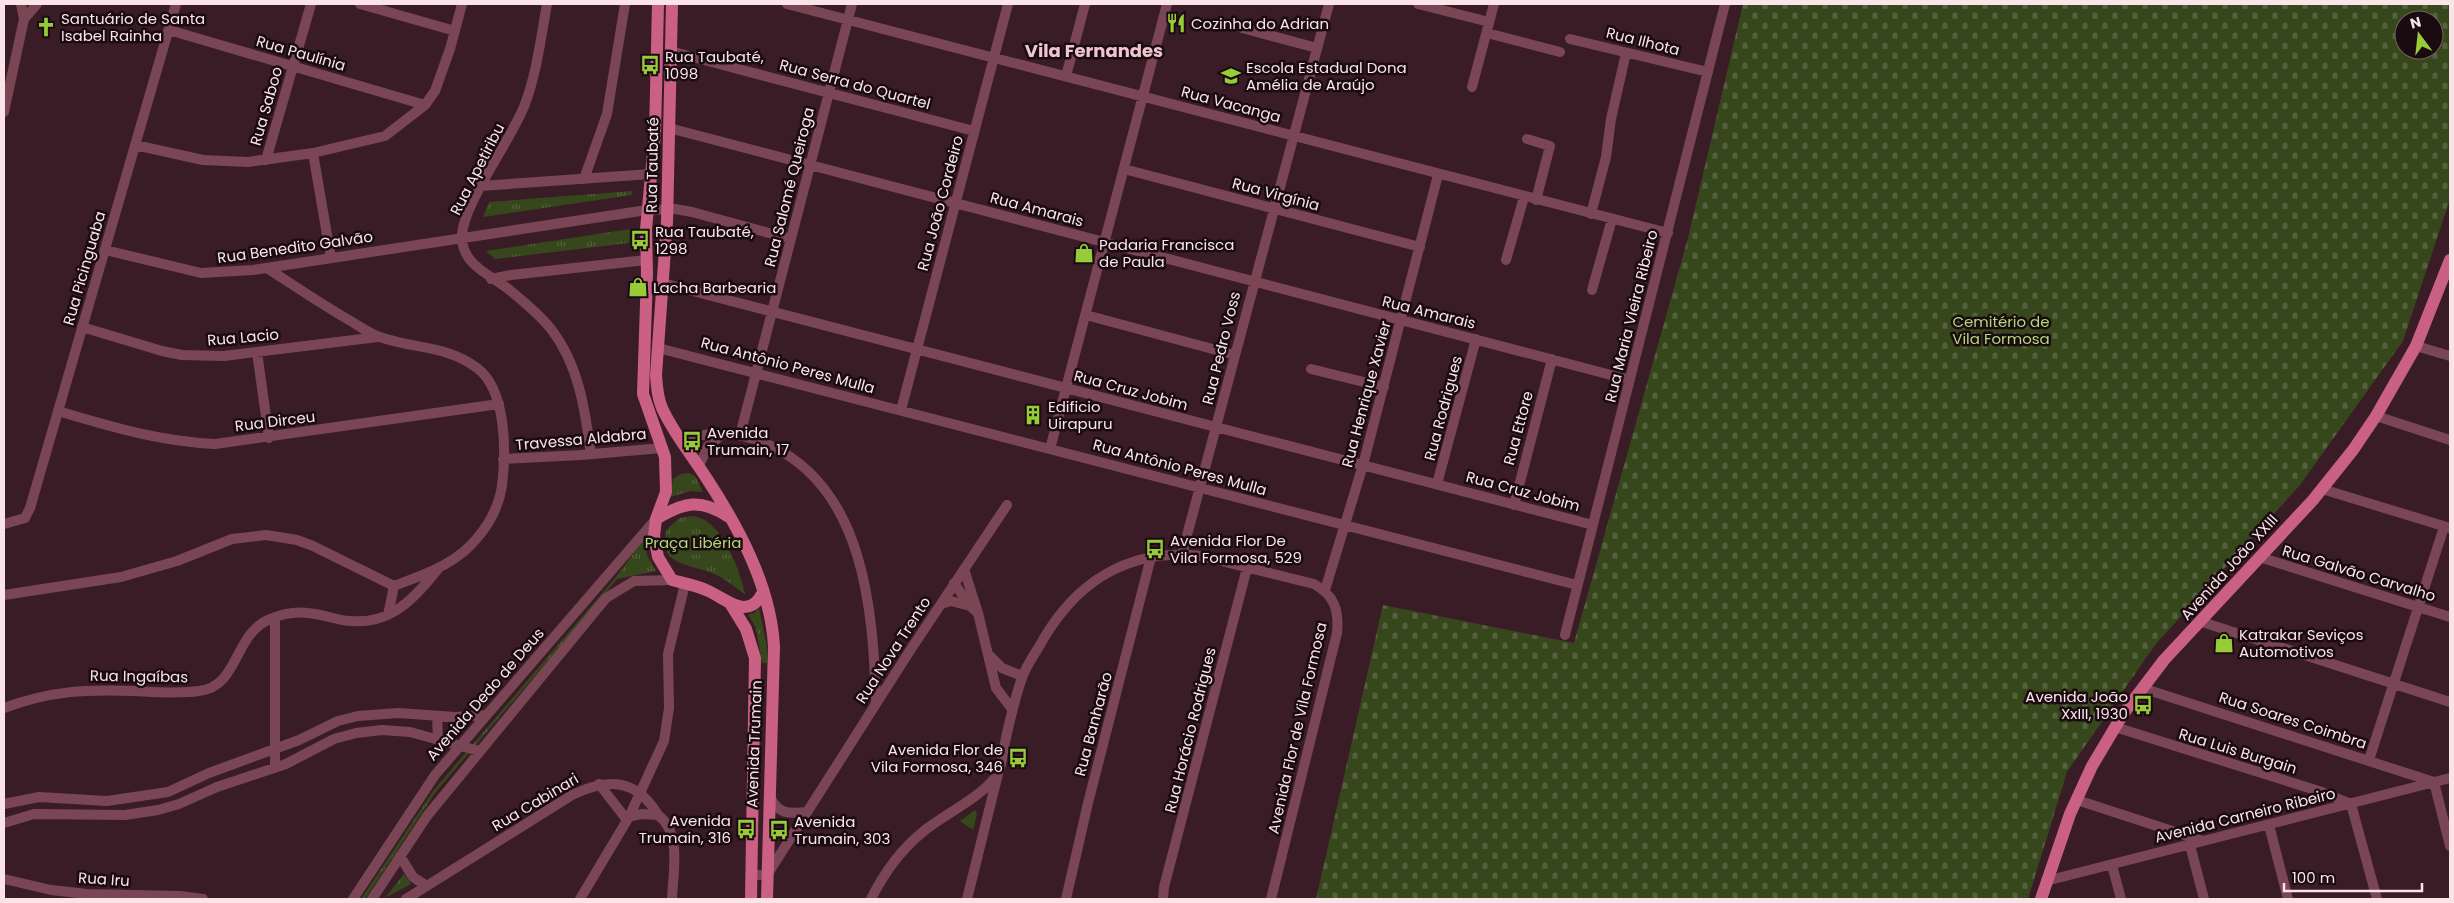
<svg xmlns="http://www.w3.org/2000/svg" width="2454" height="903" viewBox="0 0 2454 903" font-family="Poppins,sans-serif">
<style>
.grass{fill:url(#grass-tufts)}
.cemetery{fill:url(#cemetery-stones);fill-rule:evenodd}
.lines{fill:none;stroke-linecap:round;stroke-linejoin:round}
.minor{stroke:#7a4656;stroke-width:10}
.major{stroke:#ca6184;stroke-width:12}
.labels{text-anchor:middle;dominant-baseline:central;stroke-width:5;stroke-linejoin:round;paint-order:stroke}
.poi-label{font-size:15px;fill:#fae4ea;stroke:#190b0f;text-anchor:start}
.street-label{font-size:15px;fill:#fae4ea;stroke:#190b0f}
.park-label{font-size:15px;fill:#b2d979;stroke:#190b0f}
.quarter-label{font-size:18px;font-weight:bold;fill:#efc5d0;stroke:#190b0f}
</style>
<defs>
<pattern id="grass-tufts" width="24" height="20" patternUnits="userSpaceOnUse" patternTransform="scale(1.25)"><rect width="24" height="20" fill="#36471c"/><path d="M3 7l-1-3M5 7V3M7 7l1-3M15 17l-1-3M17 17v-4M19 17l1-3" fill="none" stroke="#54613d"/></pattern>
<pattern id="cemetery-stones" width="16" height="16" patternUnits="userSpaceOnUse" patternTransform="scale(1.25)"><rect width="16" height="16" fill="#36471c"/><path d="M2 7V4a2 2 0 0 1 4 0v3zM10 15v-3a2 2 0 0 1 4 0v3z" fill="#54613d"/></pattern>
</defs>
<rect width="100%" height="100%" fill="#3a1c26"/>
<path class="grass" d="M632,191V195L483,217L489,202Z
M630,229L629,243L495,259L486,251Z
M689,473L695,476L703,492L691,491L670,497L673,479L680,474Z
M691,516C721,517 739,568 745,594C734,587 725,578 712,573C689,564 655,565 667,529L680,518Z
M645,538L647,555L656,571L617,579L435,793L365,899H361L433,791L616,577Z
M759,608L767,647V663H762L756,628L748,614L754,613Z
M975,810L977,814L973,830L960,821Z
M404,874L411,884L385,898Z"/>
<path class="cemetery" d="M1743,4H2450V199L2403,341L2300,485L2155,645L2067,772L2028,899H1316L1383,605L1574,643L1688,238ZM2404,20H2434V50H2404Z"/>
<g class="lines">
<path class="minor" d="M21,4L24,19
M360,4L455,31
M547,4C541,37 537,72 525,104C513,138 459,208 462,240C464,265 490,275 507,288C522,300 539,314 551,329C579,365 585,410 591,454
M787,4L1668,233
M1418,4L1489,22
M1242,28L1317,48
M169,30L425,105
M1487,33L1560,52
M1570,39L1708,72
M670,51L974,131
M1066,76L1085,4
M1472,87L1494,4
M4,112L24,19L37,4
M669,128L1630,380
M1527,139L1550,146L1536,200
M135,145L203,160L248,162L313,153L385,136L425,105L435,91L450,49L462,4
M313,153L331,258
M266,160L311,4
M1124,169L1420,247
M584,179L607,114L625,4
M481,186L651,174
M1591,214L1606,157L1611,119L1626,53
M105,250L201,273L253,270L647,210L675,209L692,212L791,239
M1506,260L1524,197
M491,279L511,275L646,260
M662,283L1593,525
M1592,290L1612,219
M1086,315L1235,355
M82,327L162,351L182,355L224,356L378,337
M2416,346L2450,356
M658,348L1577,585
M257,352L269,438
M1311,369L1384,387
M901,410L1008,4
M58,411C112,427 158,441 215,444L499,404
M2376,416L2450,440
M740,435L852,4
M683,441C712,429 739,432 767,444C865,487 873,611 876,703
M1050,449L1167,4
M503,459L581,455L662,448
M699,466L708,446L724,433
M1437,484L1476,339
M2322,489L2450,528
M1514,505L1552,359
M4,524L25,518L30,508L176,4
M1182,554L1329,4
M2259,557L2450,617
M964,569L978,613L996,688L1012,709
M954,583L970,606L978,613
M1325,590L1363,465L1438,175
M4,595L121,577L177,561L232,539L266,535L297,540L313,546L394,586C425,574 457,564 478,537C490,523 499,504 502,486C506,453 507,390 477,368C447,345 413,349 380,337C371,334 362,328 354,323C324,306 296,287 267,268
M941,604L951,601L970,606
M388,615L394,586
M2202,622L2450,702
M1565,635L1725,4
M989,655L1002,668L1022,676
M2142,688L2434,782L2450,846
M4,708C49,691 87,689 134,691C155,692 178,694 199,691C240,686 233,634 270,619C293,609 310,612 333,618C383,631 408,606 438,569
M437,716L438,740
M2115,727L2322,792L2351,804L2377,899
M2369,760L2444,527
M275,768V617
M599,784L627,820
M770,797C778,814 789,814 806,812
M2077,800L2203,841
M4,804L39,797L107,801L168,792L209,773L299,740L338,721L358,716L398,713L455,717L486,715
M629,817L641,814L658,815C682,833 673,872 672,899
M4,823L34,814L125,815L158,810L179,804L217,787L286,764L334,739L356,733L382,730L410,732L479,751
M2269,825L2288,899
M2190,845L2204,899
M400,856L413,877L427,886
M2112,865L2121,899
M752,875H767L909,652L1007,505
M4,879L51,890L87,894L180,896L203,899
M2046,881L2450,778
M353,899L435,775L656,519
M372,899L427,816L606,598L634,581L672,580
M406,899L572,795C608,778 636,778 658,815
M580,899L629,817L664,741L669,708L668,654L685,584
M871,899C884,873 900,850 924,831C943,815 986,795 998,773C1002,766 1002,755 1004,747C1009,724 1014,700 1022,678C1026,666 1034,655 1040,645C1075,582 1128,548 1201,556L1314,584C1335,596 1339,610 1337,633L1271,899
M967,899L998,774
M1066,899L1088,803L1151,557
M1163,899L1164,887L1247,568"/>
<path class="major" d="M658,4L655,133L646,229L647,274L643,394L665,457L666,492L656,519L654,536L658,557L672,580C683,583 695,585 706,590C726,598 748,623 763,592
M672,4L667,222L656,375C657,388 658,401 664,412C675,435 693,457 707,479C739,528 771,587 774,647L767,899
M656,519C684,502 701,498 729,517
M730,603L746,629L755,658L751,899
M2041,899L2070,814L2092,766L2123,714L2164,660L2313,500L2353,450L2376,416L2416,346L2450,260"/>
</g>
<defs>
<symbol id="restaurant-bare" viewBox="-9 -9 18 18"><path d="M-5-6h1v4h1v-4h1v4h1v-4h1v5L-1.5 .5V6h-2V.5L-5-1ZM5-6V6H3V1.5H1.5Q1.5-4 5-6Z" fill="#97cb38" stroke="#190b0f" stroke-width="2.5" paint-order="stroke"/></symbol>
<symbol id="church-bare" viewBox="-9 -9 18 18"><path d="M-1.2-6h2.4v3.5h3.3v2.4h-3.3V6h-2.4V-.1h-3.3v-2.4h3.3Z" fill="#97cb38" stroke="#190b0f" stroke-width="2.5" paint-order="stroke"/></symbol>
<symbol id="bus-bare" viewBox="-9 -9 18 18"><path d="M-5-6H5V4H4V6H2V4H-2V6H-4V4H-5ZM-3.5-4V0h7V-4ZM-3.5 1.2v1.5H-2V1.2ZM2 1.2v1.5H3.5V1.2Z" fill="#97cb38" stroke="#190b0f" stroke-width="2.5" paint-order="stroke"/></symbol>
<symbol id="school-bare" viewBox="-9 -9 18 18"><path d="M0-5L7-2L0 1L-7-2ZM-4 1L0 2.5L4 1V4Q0 6-4 4Z" fill="#97cb38" stroke="#190b0f" stroke-width="2.5" paint-order="stroke"/></symbol>
<symbol id="shop-bare" viewBox="-9 -9 18 18"><path d="M-5-2.5h2.3a2.7 3.5 0 0 1 5.4 0H5L5.5 6h-11ZM-1.5-2.5h3a1.5 2.3 0 0 0-3 0Z" fill="#97cb38" stroke="#190b0f" stroke-width="2.5" paint-order="stroke"/></symbol>
<symbol id="building-bare" viewBox="-9 -9 18 18"><path d="M-4-6H4V6H1V3H-1V6H-4ZM-2.5-4.3h1.7v1.8h-1.7ZM.8-4.3h1.7v1.8H.8ZM-2.5-1h1.7V.8h-1.7ZM.8-1h1.7V.8H.8Z" fill="#97cb38" stroke="#190b0f" stroke-width="2.5" paint-order="stroke"/></symbol>
</defs>
<g fill-rule="evenodd">
<use href="#restaurant-bare" x="1162" y="9" width="28" height="28"/>
<use href="#church-bare" x="32" y="13" width="28" height="28"/>
<use href="#bus-bare" x="636" y="51" width="28" height="28"/>
<use href="#school-bare" x="1217" y="62" width="28" height="28"/>
<use href="#bus-bare" x="626" y="226" width="28" height="28"/>
<use href="#shop-bare" x="1070" y="239" width="28" height="28"/>
<use href="#shop-bare" x="624" y="273" width="28" height="28"/>
<use href="#building-bare" x="1019" y="401" width="28" height="28"/>
<use href="#bus-bare" x="678" y="427" width="28" height="28"/>
<use href="#bus-bare" x="1141" y="535" width="28" height="28"/>
<use href="#shop-bare" x="2210" y="629" width="28" height="28"/>
<use href="#bus-bare" x="2129" y="691" width="28" height="28"/>
<use href="#bus-bare" x="1004" y="744" width="28" height="28"/>
<use href="#bus-bare" x="732" y="815" width="28" height="28"/>
<use href="#bus-bare" x="765" y="816" width="28" height="28"/>
</g>
<g class="labels">
<g class="poi-label">
<text x="61" y="18">Santuário de Santa<tspan x="61" dy="17">Isabel Rainha</tspan></text>
<text x="1191" y="23">Cozinha do Adrian</text>
<text x="665" y="56">Rua Taubaté,<tspan x="665" dy="17">1098</tspan></text>
<text x="1246" y="67">Escola Estadual Dona<tspan x="1246" dy="17">Amélia de Araújo</tspan></text>
<text x="655" y="231">Rua Taubaté,<tspan x="655" dy="17">1298</tspan></text>
<text x="1099" y="244">Padaria Francisca<tspan x="1099" dy="17">de Paula</tspan></text>
<text x="653" y="287">Lacha Barbearia</text>
<text x="1048" y="406">Edificio<tspan x="1048" dy="17">Uirapuru</tspan></text>
<text x="707" y="432">Avenida<tspan x="707" dy="17">Trumain, 17</tspan></text>
<text x="1170" y="540">Avenida Flor De<tspan x="1170" dy="17">Vila Formosa, 529</tspan></text>
<text x="2239" y="634">Katrakar Seviços<tspan x="2239" dy="17">Automotivos</tspan></text>
<text x="2128" y="696" text-anchor="end">Avenida João<tspan x="2128" dy="17">XxIII, 1930</tspan></text>
<text x="1003" y="749" text-anchor="end">Avenida Flor de<tspan x="1003" dy="17">Vila Formosa, 346</tspan></text>
<text x="731" y="820" text-anchor="end">Avenida<tspan x="731" dy="17">Trumain, 316</tspan></text>
<text x="794" y="821">Avenida<tspan x="794" dy="17">Trumain, 303</tspan></text>
</g>
<g class="street-label">
<text transform="translate(1643 41) rotate(14)">Rua Ilhota</text>
<text transform="translate(301 53) rotate(16)">Rua Paulínia</text>
<text transform="translate(855 84) rotate(15)">Rua Serra do Quartel</text>
<text transform="translate(1231 104) rotate(15)">Rua Vacanga</text>
<text transform="translate(266 106) rotate(-74)">Rua Saboo</text>
<text transform="translate(652 165) rotate(-89)">Rua Taubaté</text>
<text transform="translate(477 169) rotate(-63)">Rua Apetiribu</text>
<text transform="translate(789 187) rotate(-76)">Rua Salomé Queiroga</text>
<text transform="translate(1276 194) rotate(15)">Rua Virgínia</text>
<text transform="translate(940 203) rotate(-75)">Rua João Cordeiro</text>
<text transform="translate(1037 209) rotate(15)">Rua Amarais</text>
<text transform="translate(295 247) rotate(-8)">Rua Benedito Galvão</text>
<text transform="translate(84 268) rotate(-74)">Rua Picinguaba</text>
<text transform="translate(1429 312) rotate(14)">Rua Amarais</text>
<text transform="translate(1631 316) rotate(-76)">Rua Maria Vieira Ribeiro</text>
<text transform="translate(243 337) rotate(-5)">Rua Lacio</text>
<text transform="translate(1221 348) rotate(-76)">Rua Pedro Voss</text>
<text transform="translate(788 365) rotate(15)">Rua Antônio Peres Mulla</text>
<text transform="translate(1131 390) rotate(15)">Rua Cruz Jobim</text>
<text transform="translate(1366 394) rotate(-75)">Rua Henrique Xavier</text>
<text transform="translate(1443 408) rotate(-75)">Rua Rodrigues</text>
<text transform="translate(275 421) rotate(-7)">Rua Dirceu</text>
<text transform="translate(1518 428) rotate(-75)">Rua Ettore</text>
<text transform="translate(581 439) rotate(-5)">Travessa Aldabra</text>
<text transform="translate(1180 467) rotate(15)">Rua Antônio Peres Mulla</text>
<text transform="translate(1523 491) rotate(15)">Rua Cruz Jobim</text>
<text transform="translate(2229 567) rotate(-48)">Avenida João XXIII</text>
<text transform="translate(2359 573) rotate(17)">Rua Galvão Carvalho</text>
<text transform="translate(893 650) rotate(-57)">Rua Nova Trento</text>
<text transform="translate(139 676) rotate(1)">Rua Ingaíbas</text>
<text transform="translate(485 694) rotate(-49)">Avenida Dedo de Deus</text>
<text transform="translate(2293 720) rotate(18)">Rua Soares Coimbra</text>
<text transform="translate(1093 724) rotate(-75)">Rua Banharão</text>
<text transform="translate(1297 728) rotate(-77)">Avenida Flor de Vila Formosa</text>
<text transform="translate(1190 730) rotate(-76)">Rua Horácio Rodrigues</text>
<text transform="translate(754 744) rotate(-88)">Avenida Trumain</text>
<text transform="translate(2238 751) rotate(17)">Rua Luis Burgain</text>
<text transform="translate(535 802) rotate(-31)">Rua Cabinari</text>
<text transform="translate(2245 815) rotate(-14)">Avenida Carneiro Ribeiro</text>
<text transform="translate(104 879) rotate(4)">Rua Iru</text>
</g>
<g class="park-label">
<text x="2001" y="321">Cemitério de<tspan x="2001" dy="17">Vila Formosa</tspan></text>
<text x="693" y="542">Praça Libéria</text>
</g>
<g class="quarter-label">
<text x="1094" y="50">Vila Fernandes</text>
</g>
</g>
<rect width="2454" height="903" fill="none" stroke="#fae4ea" stroke-width="10"/>
<g transform="translate(2419 35) rotate(345)"><circle r="24" fill="#190b0f" stroke="#736267"/>
<path d="M0-4L9 19L0 12L-9 19Z" fill="#97cb38"/>
<text y="-8" font-size="14" font-weight="bold" text-anchor="middle" fill="#fae4ea">N</text>
</g>
<path d="M2284 883v8h138v-8" fill="none" stroke="#fae4ea" stroke-width="2.5"/>
<text x="2292" y="883" font-size="15" fill="#fae4ea" stroke="#190b0f" stroke-width="4" paint-order="stroke">100 m</text>
</svg>
